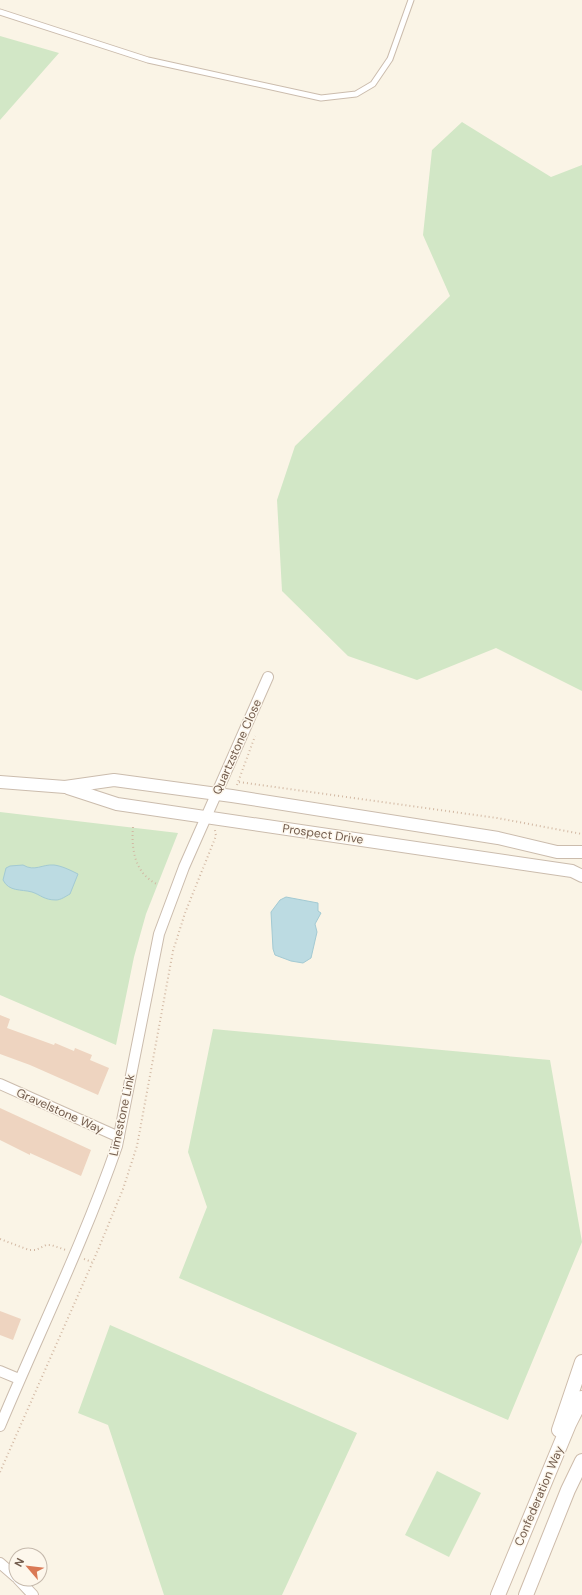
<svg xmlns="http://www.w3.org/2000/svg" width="582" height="1595" viewBox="0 0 582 1595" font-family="'DM Sans',sans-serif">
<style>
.green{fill:#d2e7c6}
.water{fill:#bcdbe2;stroke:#a3cad3}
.building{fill:#eed4c0}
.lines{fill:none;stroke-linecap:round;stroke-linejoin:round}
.service-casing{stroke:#cbbcad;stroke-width:7}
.minor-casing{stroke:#cbbcad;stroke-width:12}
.tertiary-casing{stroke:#cbbcad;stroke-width:14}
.secondary-casing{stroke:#cebcab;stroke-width:16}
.path{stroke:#d2b8a3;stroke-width:2;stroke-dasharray:1 3;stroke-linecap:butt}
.service{stroke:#fff;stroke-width:5}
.minor{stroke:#fff;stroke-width:10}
.tertiary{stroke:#fff;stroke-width:12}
.secondary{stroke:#fff;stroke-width:14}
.labels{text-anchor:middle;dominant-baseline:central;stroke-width:3;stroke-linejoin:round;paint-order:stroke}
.street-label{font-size:12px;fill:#725c4d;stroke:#fdf7ec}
</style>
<rect width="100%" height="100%" fill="#faf4e6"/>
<path class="green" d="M0,36L59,53L0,120Z
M462,122L551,177L582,165V691L496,648L417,680L348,656L282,591L277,500L295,446L450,296L423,235L432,150Z
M0,812L178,833L146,914L134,957L116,1045L0,995Z
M213,1029L550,1060L582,1242L508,1420L179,1278L207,1207L188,1152Z
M110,1325L357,1433L282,1595H164L108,1425L78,1413Z
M437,1471L481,1493L449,1557L405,1535Z"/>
<path class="water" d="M23,865C35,872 42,864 54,865C62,866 70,870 78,874L70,894C66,896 61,900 56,900C44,900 41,895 32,892C21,889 9,892 3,880L6,868L10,866Z
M286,897L318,903V911L321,913L315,924L317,932L311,958L303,963L291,961L275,955L273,949L271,912L280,900Z"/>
<path class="building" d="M0,1015L10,1019L7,1028L54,1045L55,1043L74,1051L75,1048L92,1055L90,1060L109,1068L98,1095L30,1065L0,1054Z
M0,1108L91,1150L81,1176L30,1153V1155L0,1140Z
M0,1311L21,1319L13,1340L0,1335Z"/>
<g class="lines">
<defs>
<path id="service" d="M0,12L148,60L321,98L356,94L373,84L390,59L411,0"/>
<path id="minor" d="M0,1084L119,1137
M0,1371L19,1379
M0,1426C39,1333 84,1241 117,1146L159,934L184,867L268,677
M0,1563L16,1577
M18,1579L33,1595"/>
<path id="tertiary" d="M0,782L65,787L114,780L232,796L498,838L557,852H582
M68,788L117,804L572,871L582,876"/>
<path id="secondary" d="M559,1430L582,1362
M498,1595L569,1424L582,1398
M526,1595L568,1490L582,1461"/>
</defs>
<use href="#service" class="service-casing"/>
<use href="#minor" class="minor-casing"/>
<use href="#tertiary" class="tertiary-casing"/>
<use href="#secondary" class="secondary-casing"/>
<path class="path" d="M239,782L497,818L582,834
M237,785L255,736
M133,827C131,849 135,874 157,884
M0,1239L29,1250H36L46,1245H51L66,1250
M84,1259L92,1262
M0,1472L98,1250L123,1189L137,1146L173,951L185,913L216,836L215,830"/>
<use href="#service" class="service"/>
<use href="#minor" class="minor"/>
<use href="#tertiary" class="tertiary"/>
<use href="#secondary" class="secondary"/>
</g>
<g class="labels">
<g class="street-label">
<text transform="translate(237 747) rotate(-66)">Quartzstone Close</text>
<text transform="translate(323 834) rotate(8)">Prospect Drive</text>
<text transform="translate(60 1111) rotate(24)">Gravelstone Way</text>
<text transform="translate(122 1115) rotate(-78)">Limestone Link</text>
<text transform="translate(539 1496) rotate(-67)">Confederation Way</text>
</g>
</g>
<g transform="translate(28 1567) rotate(298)"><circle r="19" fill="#fdf7ec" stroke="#c5b9ac"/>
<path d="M0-3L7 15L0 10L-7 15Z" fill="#da7955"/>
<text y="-6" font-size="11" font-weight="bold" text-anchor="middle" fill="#725c4d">N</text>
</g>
</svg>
